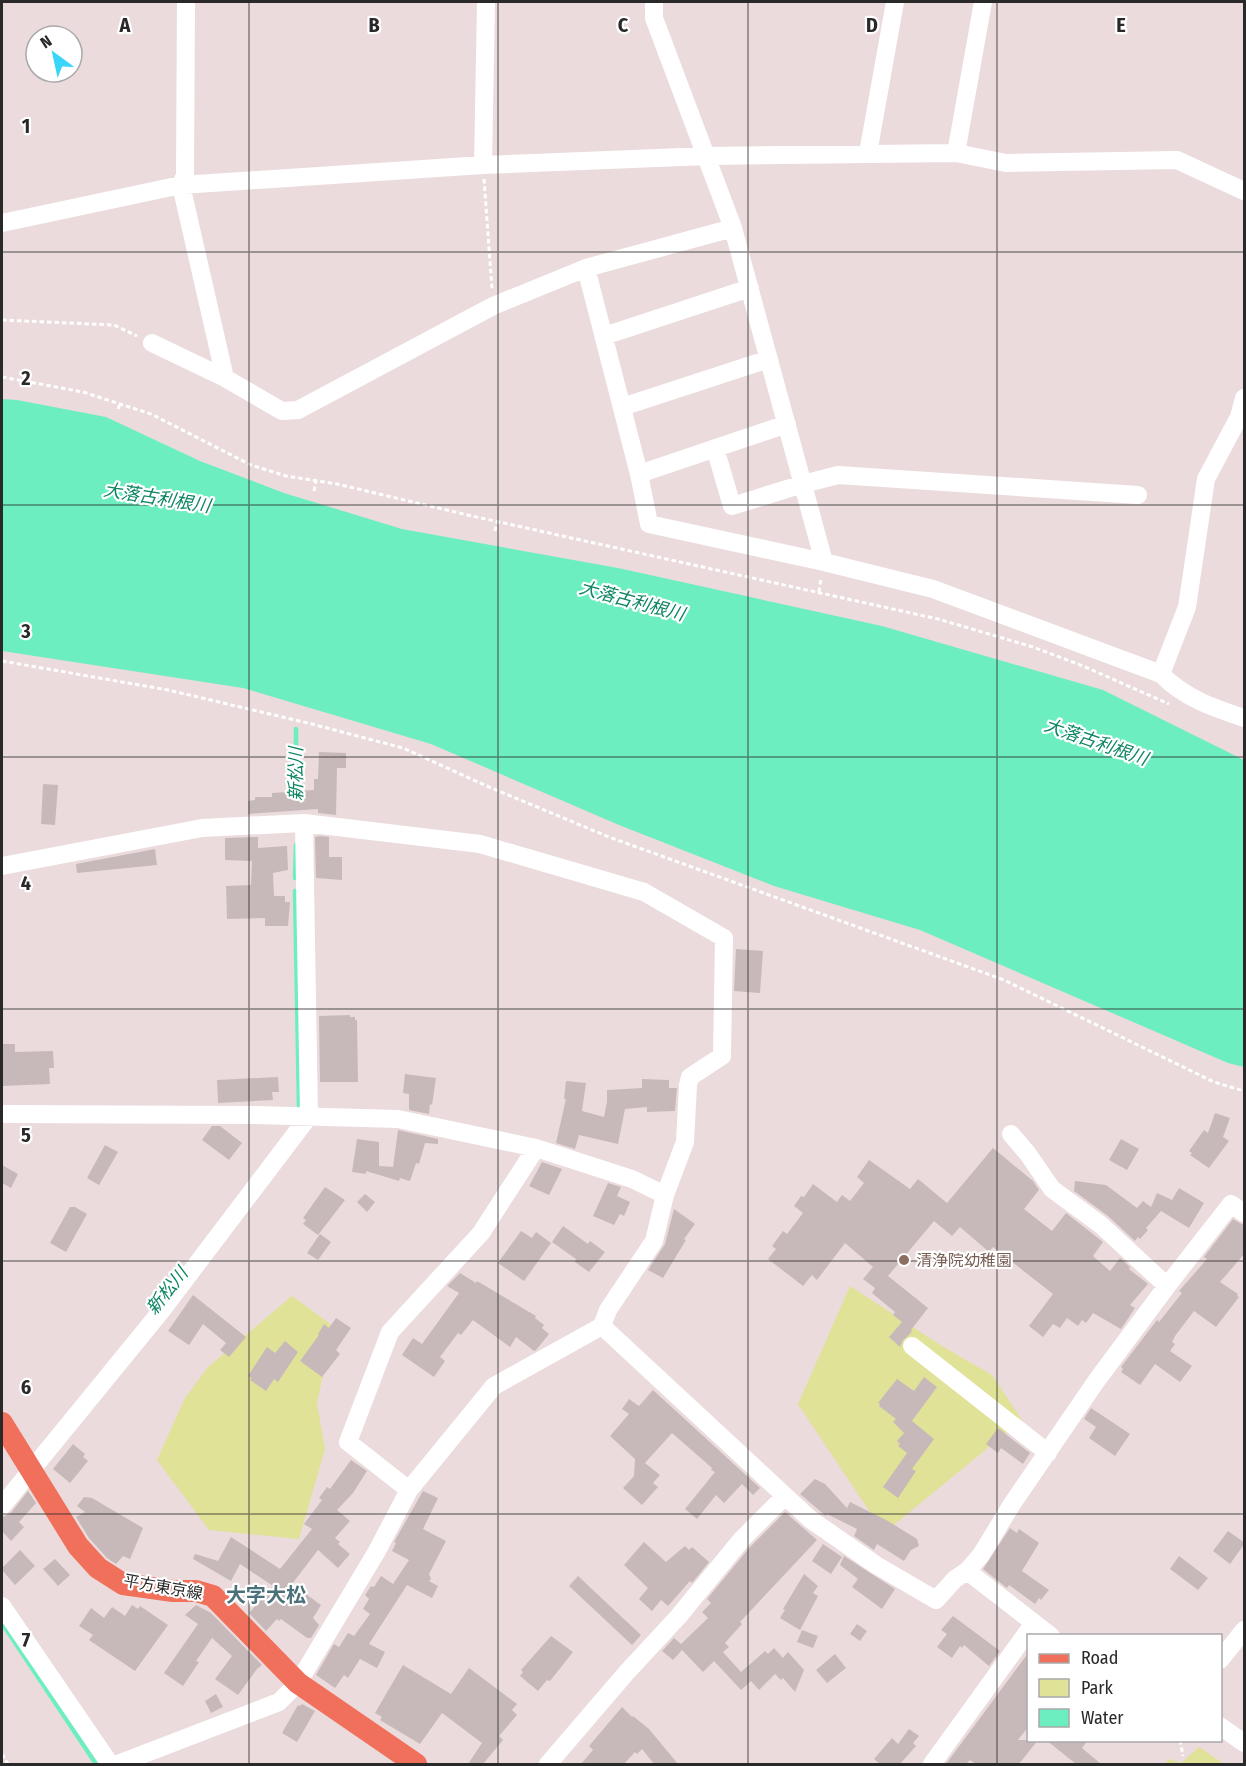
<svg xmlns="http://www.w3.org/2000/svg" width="1246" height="1766" viewBox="0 0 1246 1766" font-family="'Fira Sans Condensed','Noto Sans JP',sans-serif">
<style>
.green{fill:#e0e297}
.water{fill:#6deec0}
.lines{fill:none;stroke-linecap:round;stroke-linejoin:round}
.stream{stroke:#6deec0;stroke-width:4.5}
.building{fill:#c7b9ba}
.path{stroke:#fff;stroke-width:3;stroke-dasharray:4.5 3;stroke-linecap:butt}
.minor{stroke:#fff;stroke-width:18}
.major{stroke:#f0705b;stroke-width:22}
.grid{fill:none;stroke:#292929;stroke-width:1.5;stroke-opacity:0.55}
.education-dot{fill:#8d6e63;stroke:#fff;stroke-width:2}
.labels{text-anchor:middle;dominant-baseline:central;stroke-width:4.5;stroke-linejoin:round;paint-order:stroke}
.education-label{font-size:16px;fill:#785e54;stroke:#fff;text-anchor:start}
.street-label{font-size:16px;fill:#292929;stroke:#fff}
.water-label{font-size:18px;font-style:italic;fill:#0e8563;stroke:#fff}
.quarter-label{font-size:20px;font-weight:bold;fill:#4a707a;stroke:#fff}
.grid-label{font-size:20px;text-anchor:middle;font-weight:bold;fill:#292929;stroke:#fff;stroke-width:4.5;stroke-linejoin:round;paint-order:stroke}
</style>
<rect width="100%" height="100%" fill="#ebdbdc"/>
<path class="green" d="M850,1286L942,1346L992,1375L1022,1420L884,1533L798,1404Z
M292,1296L333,1326L317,1403L325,1449L299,1539L209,1530L157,1460L185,1398L208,1367Z
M1199,1747L1224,1764H1165L1169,1759L1181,1763Z"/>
<path class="water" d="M2,399L17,400L106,417L200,461L284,493L402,529L618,568L882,626L1103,690L1244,760V1067L1228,1063L920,930L774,886L619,825L431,744L243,688L2,651Z"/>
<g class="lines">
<path class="stream" d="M296,798V729
M295,878L296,845
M295,891L299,1106
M2,1623L96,1764"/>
</g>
<path class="building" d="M319,752L346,753V768H337L336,815L318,813V809L248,814V801L255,800V797H272V793L314,790V779H318Z
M43,784L58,785L55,825L41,824Z
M319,836L329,837V857H342V880L316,878L315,837Z
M258,837V848L287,846L288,870L273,873L274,896H285V902H290L288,926H265V918L227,919L226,886L251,885L252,861L225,860V838Z
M155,849L157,865L77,873L76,864Z
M736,949L763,951L760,993L734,991Z
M350,1015V1017H355V1020H357L358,1082H320L319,1016Z
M2,1044H15V1052L53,1051L54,1068H49L50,1084L2,1086Z
M405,1074L436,1078L432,1105L430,1104L429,1114L409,1110V1094L403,1093Z
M278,1077L279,1092H272L273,1100L218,1103L217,1080Z
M642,1079L669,1080V1088H677L675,1111L647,1112V1107L625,1109L618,1144L579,1135L575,1149L556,1143L566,1099H564L566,1081L586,1083L582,1111L604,1117L607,1102V1090L642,1088Z
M1215,1113L1230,1118L1223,1137L1229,1141L1209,1168L1190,1155L1192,1153L1189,1151L1204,1130L1208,1133Z
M212,1126H220L242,1143L229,1160L202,1140Z
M398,1130L438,1139V1144L425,1143L419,1164L416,1163L410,1181L400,1178L399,1181L366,1171V1174L352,1172L357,1139L379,1142V1166L393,1167Z
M1121,1139L1139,1149L1127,1170L1109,1160Z
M105,1145L118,1152L99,1185L87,1178Z
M993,1148L1033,1181L1039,1190L1024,1209L1052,1231L1066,1213L1103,1242L1093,1256L1110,1271L1120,1258L1130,1267L1129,1269L1148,1284L1130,1305L1135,1308L1121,1329L1093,1313L1086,1323L1082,1320L1078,1326L1067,1318L1060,1328L1053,1324L1043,1337L1029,1326L1053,1294L993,1247L989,1252L960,1227L952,1236L934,1221L888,1276L928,1308L911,1330L912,1331L909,1335L903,1340L900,1347L889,1337L902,1322L893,1315L895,1312L872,1293L875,1288L863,1279L873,1267L845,1243L817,1280L812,1275L803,1286L768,1259L776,1249L772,1246L783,1231L787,1234L803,1213L794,1206L801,1196L804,1197L813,1184L837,1202L842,1195L850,1201L864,1183L857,1177L869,1160L910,1189L918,1179L947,1203Z
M542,1162L562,1169L549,1195L529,1186Z
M2,1165L18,1174L11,1188L2,1183Z
M1075,1181L1106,1185L1137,1208L1143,1201L1151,1207L1157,1193L1172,1200L1179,1188L1204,1203L1189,1228L1161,1211L1146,1228L1148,1230L1140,1239L1138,1237L1135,1241L1108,1216L1074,1191Z
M608,1183L621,1187L617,1196L630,1202L624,1216L620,1214L614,1225L593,1216Z
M325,1187L345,1200L318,1235L303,1224L306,1220L303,1218Z
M365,1194L375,1202L367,1212L357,1202Z
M70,1207H75L87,1214L66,1252L50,1243Z
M674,1209L695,1224L684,1239L686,1240L663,1278L648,1270L665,1244Z
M1233,1219L1245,1226V1253L1220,1282L1238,1294L1237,1296L1239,1297L1216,1327L1194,1311L1175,1336L1172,1342L1175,1344L1170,1351L1192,1366L1180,1382L1155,1364L1140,1385L1121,1372L1123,1369L1121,1367L1157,1320L1159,1322L1182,1293L1179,1291L1207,1259L1204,1257Z
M563,1226L588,1244L590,1241L605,1252L589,1272L575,1262L576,1259L552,1242Z
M521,1231L532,1238L536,1232L551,1243L524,1281L498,1263Z
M320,1234L331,1242L318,1260L307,1253Z
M460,1273L476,1283L477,1281L536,1316L535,1318L544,1325L542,1328L549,1334L536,1350L534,1351L516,1337L510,1347L473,1320L461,1335L458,1333L440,1357L445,1361L434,1377L402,1355L413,1338L422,1344L459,1293L447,1286Z
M193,1295L246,1337L229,1357L220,1350L226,1343L203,1324L189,1345L168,1331Z
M336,1318L351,1328L336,1350L340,1354L322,1377L300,1361L319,1335L318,1334L324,1324L329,1328Z
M285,1341L298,1352L278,1382L274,1379L266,1391L250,1380L252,1378L248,1376L267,1347L275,1353Z
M924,1377L937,1387L912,1421L934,1439L912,1469L916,1471L898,1498L883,1487L907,1453L898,1446L900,1444L897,1441L904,1433L893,1422L896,1419L879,1406L880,1404L878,1403L897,1379L914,1391Z
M653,1390L760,1488L753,1495L742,1484L724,1503L716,1495L697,1519L685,1509L715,1472L711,1470L712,1468L672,1433L645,1463L660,1475L653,1483L658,1487L642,1505L623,1488L634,1476L635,1459L610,1436L629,1414L622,1409L629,1399L639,1406Z
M1091,1408L1130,1434L1115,1456L1089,1438L1096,1427L1084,1419Z
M998,1428L1030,1453L1023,1464L1001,1448L998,1453L986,1444Z
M73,1444L85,1454L83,1457L88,1461L70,1483L53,1469Z
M351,1460L367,1471L353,1493L337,1510L350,1521L335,1538L340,1542L338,1544L350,1554L338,1568L318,1550L292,1584L321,1605L313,1618L319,1625L311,1638H307L281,1619L279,1621L277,1619L266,1631L249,1613L273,1586L240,1564L231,1581L193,1559L195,1554L218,1561L231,1537L280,1569L312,1529L304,1524L322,1500L319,1498L327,1487L330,1489Z
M815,1479L825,1484L847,1508L850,1502L888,1521L917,1539L919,1546L911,1550L904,1561L877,1544L874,1550L854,1536L857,1529L827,1514L826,1516L800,1494Z
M28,1491L36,1503L19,1522L24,1527L11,1541L2,1531V1517L10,1514Z
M423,1491L438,1498L423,1529L446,1541L429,1574L431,1579L429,1581L438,1586L432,1598L407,1585L369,1644L385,1652L377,1668L360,1659L348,1678L344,1675L335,1688L316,1675L334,1644L339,1647L348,1633L354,1636L370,1614L363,1609L369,1599L365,1595L371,1586L374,1587L381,1576L393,1584L409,1560L392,1551L396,1543L394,1542Z
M84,1497L92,1498L143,1528L130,1559L123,1556L116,1564L107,1558L89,1538L76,1517L85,1512L77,1506Z
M785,1512L817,1540L740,1622L742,1624L725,1643L729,1647L723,1652L741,1672L765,1651L768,1654L774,1648L783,1658L788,1652L804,1670L795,1692L783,1678L781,1680L775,1674L759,1690L751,1681L741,1690L714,1661L703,1672L682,1650L673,1660L662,1651L674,1638L681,1644L708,1618L702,1612L711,1603L707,1599L750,1547Z
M1010,1528L1017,1533L1019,1529L1039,1543L1022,1571L1049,1590L1041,1600L1039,1598L1035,1604L1009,1585L1007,1588L983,1569Z
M1228,1531L1245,1543L1230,1564L1213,1551Z
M644,1542L666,1562L685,1546L689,1550L692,1547L709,1562L692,1583L690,1581L668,1606L661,1600L652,1611L639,1599L648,1588L624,1565Z
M823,1544L842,1557L831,1574L812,1561Z
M20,1550L35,1566L15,1585L2,1570V1568Z
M844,1556L895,1589L882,1609L852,1587L858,1579L840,1565Z
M1179,1556L1208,1578L1198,1590L1170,1569Z
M55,1559L70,1575L58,1586L43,1569Z
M804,1574L818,1586L813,1593L818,1596L800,1630L780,1618L785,1610L783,1609Z
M578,1576L641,1635L632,1645L569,1586Z
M132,1605L138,1609L140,1606L168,1625L135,1671L89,1640L93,1635L79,1626L91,1608L104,1618L112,1607L125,1616Z
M196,1605L211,1613L262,1665L257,1669L238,1695L215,1679L232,1656L212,1638L196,1661L199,1662L183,1686L164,1673L198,1624L185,1615Z
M953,1616L1000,1651L989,1666L964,1645L962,1648L960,1646L952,1658L937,1647L947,1634L941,1630Z
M857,1624L867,1631L860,1641L850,1634Z
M802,1630L818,1636L813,1648L797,1642Z
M551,1636L573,1652L550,1681L547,1680L538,1691L520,1676L523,1672L521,1670Z
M1029,1652V1726L1018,1740H1038L1019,1764H976L970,1760L966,1764H946Z
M835,1654L846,1668L827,1683L816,1670Z
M403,1665L451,1694L469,1668L517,1704L512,1710L517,1715L499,1736L503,1740L483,1764H468L482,1743L442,1713L420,1744L380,1720L382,1717L375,1713Z
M216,1694L223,1707L211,1713L205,1701Z
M302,1704L315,1711L297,1742L282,1733L298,1705L300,1706Z
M622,1707L632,1717L633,1716L649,1729L678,1764H654L642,1749L637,1754L635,1752L624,1764H581L593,1750L589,1746Z
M909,1729L919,1736L913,1743L916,1746L900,1764H880L874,1759L892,1738L898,1744Z
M1046,1740H1088L1082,1748L1101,1764H1076Z"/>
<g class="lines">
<path class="path" d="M484,179L492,289
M2,320L114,325L137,336
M2,377L83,392L151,414L251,465L286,476L337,484L472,516L938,619L1033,647L1083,666L1169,704
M118,409L120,404
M314,491L316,481
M495,531L497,522
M819,592L821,578
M2,661L168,690L308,723L403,748L489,787L609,837L1004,980L1214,1082L1244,1091
M1180,1740L1183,1756
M2,1754L8,1764"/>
<path class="minor" d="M186,2L185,175L181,185L225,378
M654,2V18L733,228L824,562
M868,153L895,2
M956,153L983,2
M483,165L486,2
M2,223L181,185L483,165L707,156L956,153L1006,163L1177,160L1244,191
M586,268L639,474L649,524L824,562L933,589L1161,674
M604,336L750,288
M152,343L225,378L282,411L298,410L493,306L586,268L733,228
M1244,398L1239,417L1206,479L1187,607L1161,674C1184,698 1214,708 1244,718
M622,407L769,359
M715,448L732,506L803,484L838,475L1138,495
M639,474L787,424
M2,866L202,828L304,823L480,844L644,892L724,938L722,1056L690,1077L688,1085L685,1142L665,1195L654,1241L608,1310L602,1326L494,1386L409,1490L377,1551L298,1683L279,1702L118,1764
M2,1114L255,1115L398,1119L536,1148L632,1179L665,1195
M1011,1134L1028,1154L1052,1189L1101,1225L1167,1286
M602,1326L810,1519L876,1565L936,1600L955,1579L967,1571L981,1555L1012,1504L1097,1380L1167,1286L1231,1204L1244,1213
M912,1346L1048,1453
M409,1490L348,1442L390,1332L481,1233L536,1148
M2,1506L162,1310L309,1116L304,823
M967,1571L1051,1636
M2,1606L110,1764
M1220,1660L1244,1630
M1220,1726L1244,1743
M548,1764L627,1672L678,1617L742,1539L784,1497
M932,1764L1034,1623"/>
<path class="major" d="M2,1423L78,1546L98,1568L123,1584L173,1591H196L213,1596L298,1683L416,1764"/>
</g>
<path class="grid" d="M249,2V1764M498,2V1764M748,2V1764M997,2V1764M2,252H1244M2,505H1244M2,757H1244M2,1009H1244M2,1261H1244M2,1514H1244"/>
<circle class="education-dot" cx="904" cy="1260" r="6"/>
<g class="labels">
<g class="education-label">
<text x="916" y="1260">清浄院幼稚園</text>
</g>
<g class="street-label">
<text transform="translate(163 1587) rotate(10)">平方東京線</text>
</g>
<g class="water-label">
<text transform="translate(157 498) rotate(9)">大落古利根川</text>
<text transform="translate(632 601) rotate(15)">大落古利根川</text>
<text transform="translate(1096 742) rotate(19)">大落古利根川</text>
<text transform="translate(296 774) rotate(-90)">新松川</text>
<text transform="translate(167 1291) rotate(-51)">新松川</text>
</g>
<g class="quarter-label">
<text x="266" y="1595">大字大松</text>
</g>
</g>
<g class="grid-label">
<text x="125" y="32">A</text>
<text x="374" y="32">B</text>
<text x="623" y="32">C</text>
<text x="872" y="32">D</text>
<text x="1121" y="32">E</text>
<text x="26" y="133">1</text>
<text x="26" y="385">2</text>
<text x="26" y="638">3</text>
<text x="26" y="890">4</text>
<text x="26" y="1142">5</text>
<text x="26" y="1394">6</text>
<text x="26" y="1647">7</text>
</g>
<rect width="1246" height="1766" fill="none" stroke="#292929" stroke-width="6"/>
<rect x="1027" y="1634" width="195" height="108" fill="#ffffff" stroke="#a9a9a9" stroke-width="1.5"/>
<rect x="1039" y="1654" width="30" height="9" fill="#f0705b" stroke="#a9a9a9" stroke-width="1.5"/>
<text x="1081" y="1664" font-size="18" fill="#292929">Road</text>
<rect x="1039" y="1679" width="30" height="18" fill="#e0e297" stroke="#a9a9a9" stroke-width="1.5"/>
<text x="1081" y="1694" font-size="18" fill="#292929">Park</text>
<rect x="1039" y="1709" width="30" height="18" fill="#6deec0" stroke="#a9a9a9" stroke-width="1.5"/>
<text x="1081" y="1724" font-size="18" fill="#292929">Water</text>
<g transform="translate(54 54) rotate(327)"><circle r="28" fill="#ffffff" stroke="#a9a9a9" stroke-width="1.5"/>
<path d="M0-4.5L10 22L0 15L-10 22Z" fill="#39d5fa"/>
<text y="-9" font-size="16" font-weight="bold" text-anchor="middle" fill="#292929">N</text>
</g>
</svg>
